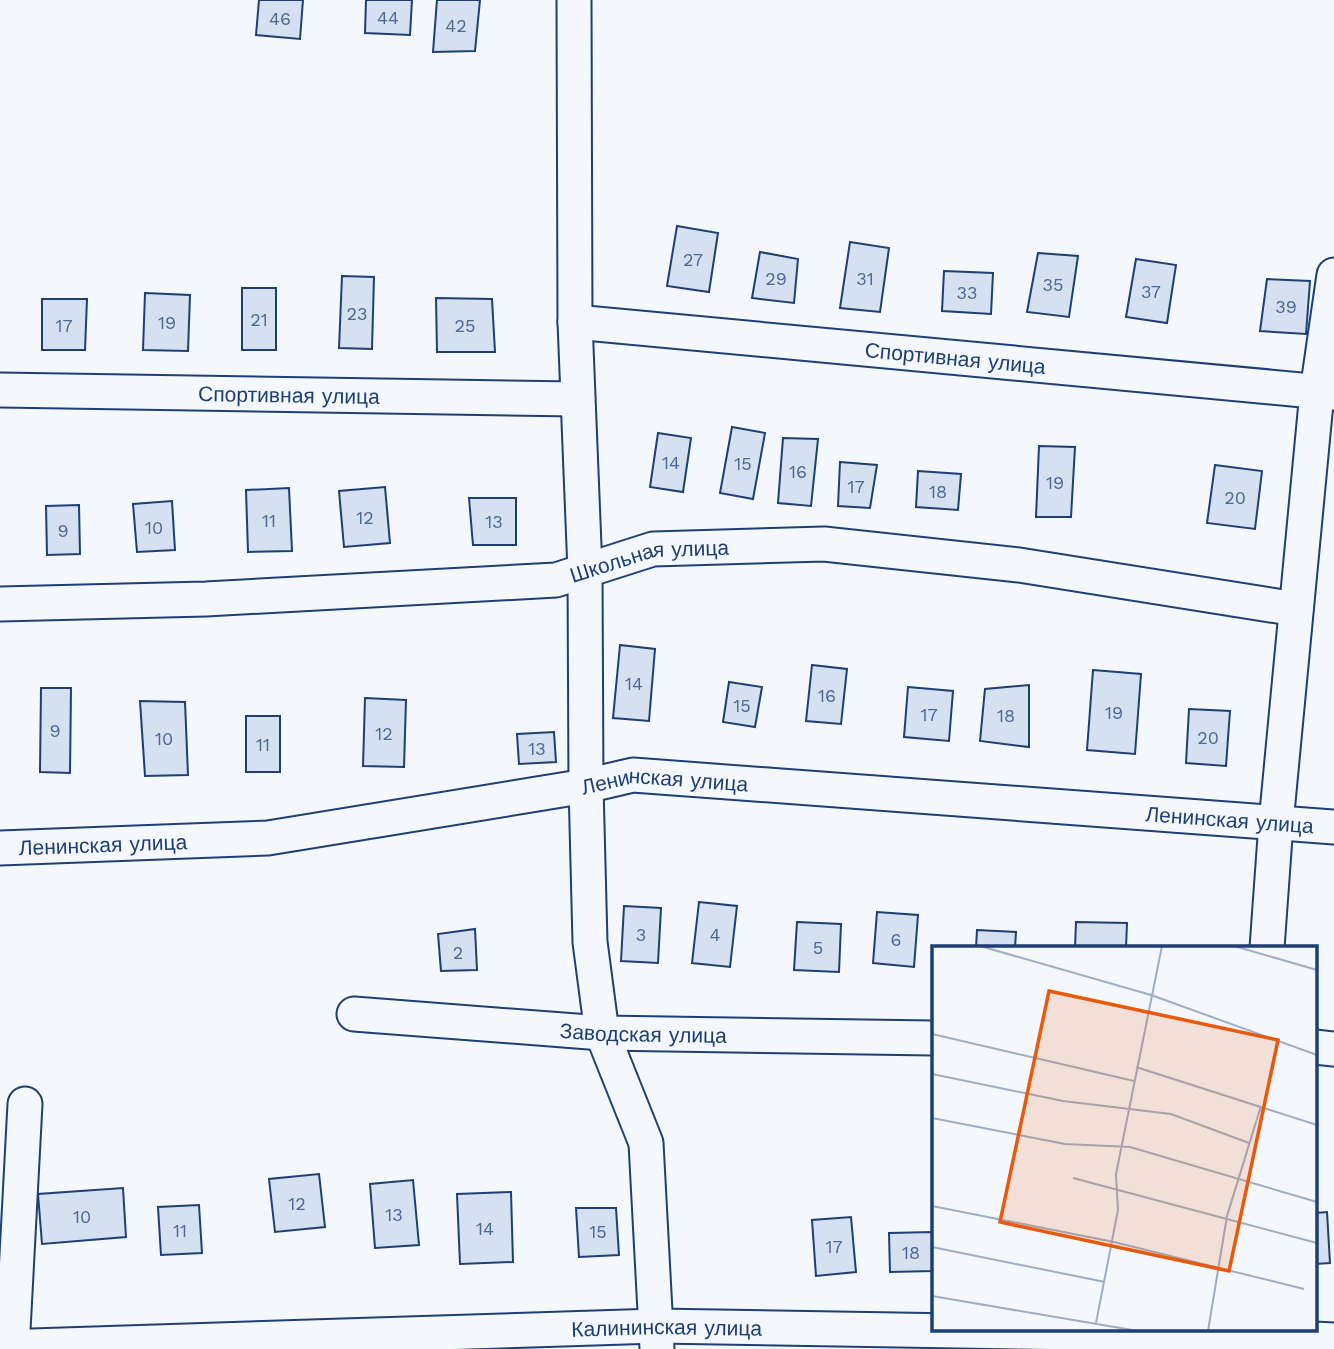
<svg xmlns="http://www.w3.org/2000/svg" width="1334" height="1349" viewBox="0 0 1334 1349" font-family="'Work Sans',sans-serif">
<style>
.building{fill:#d5e0f0;stroke:#1d3f73;stroke-width:2}
.lines{fill:none;stroke-linecap:round;stroke-linejoin:round}
.minor-casing{stroke:#1d3f73;stroke-width:37}
.minor{stroke:#f4f7fb;stroke-width:33}
.labels{text-anchor:middle;dominant-baseline:central;stroke-width:5;stroke-linejoin:round;paint-order:stroke}
.number-label{font-size:18px;fill:#4b6792}
.street-label{font-size:21px;fill:#1d3f73;stroke:#f4f7fb}
.inset-road{fill:none;stroke:#9eadc5;stroke-width:2}
.view{fill:#e8590c;fill-opacity:0.15;stroke:#e8590c;stroke-width:3.5}
.inset-edge{fill:none;stroke:#1d3f73;stroke-width:3.5}
</style>
<rect width="100%" height="100%" fill="#f4f7fb"/>
<path class="building" d="M259,0H303L300,39L256,35Z
M366,0H412L410,35L365,33Z
M437,0H480L475,51L433,52Z
M677,226L718,233L709,292L667,286Z
M850,242L889,248L880,312L840,308Z
M760,252L798,259L794,303L752,298Z
M1038,253L1078,256L1069,317L1027,312Z
M1136,259L1176,265L1167,323L1126,317Z
M944,271L993,273L991,314L942,311Z
M342,276L374,277L372,349L339,348Z
M1267,279L1310,281L1306,334L1260,331Z
M242,288H276V350H242Z
M145,293L190,295L188,351L143,350Z
M436,298L492,299L495,352H437Z
M42,299H87L85,350H42Z
M732,427L765,433L753,499L720,493Z
M658,433L691,438L683,492L650,487Z
M783,438L818,439L811,506L778,503Z
M1039,446L1075,447L1071,517H1036Z
M840,462L877,465L870,508L838,506Z
M1215,465L1262,471L1255,529L1207,523Z
M918,471L961,474L958,510L916,507Z
M385,487L390,543L344,547L339,491Z
M289,488L292,551L248,552L246,490Z
M469,498H516V545H473Z
M172,501L175,550L137,552L133,504Z
M79,505L80,554L47,555L46,506Z
M620,645L655,649L649,721L613,718Z
M812,665L847,669L841,724L806,721Z
M1093,670L1141,674L1135,754L1087,750Z
M729,682L762,687L755,727L723,722Z
M1029,685V747L980,741L985,689Z
M908,687L953,691L949,741L904,737Z
M41,688H71L70,773L40,772Z
M365,698L406,700L404,767L363,766Z
M140,701L185,702L188,775L145,776Z
M1189,709L1230,711L1226,766L1186,763Z
M246,716H280V772H246Z
M554,732L556,762L519,764L517,734Z
M699,902L737,906L730,967L692,963Z
M624,906L661,908L658,963L621,961Z
M877,912L918,915L914,967L873,963Z
M797,922L841,924L839,972L794,970Z
M1076,922L1127,923L1126,948H1075Z
M475,929L477,970L441,971L438,934Z
M977,930L1016,932L1015,948H976Z
M319,1174L325,1227L275,1232L269,1179Z
M413,1180L419,1245L375,1248L370,1184Z
M123,1188L126,1237L42,1244L38,1194Z
M511,1192L513,1262L460,1264L457,1194Z
M199,1205L202,1253L161,1255L158,1207Z
M576,1208H616L619,1255L579,1257Z
M1327,1212L1330,1263L1315,1264V1213Z
M851,1217L856,1272L816,1276L812,1220Z
M933,1232V1271L890,1272L889,1233Z"/>
<g class="lines">
<defs>
<g id="minor">
<path d="M574,0L575,322L585,571L586,786L590,942L602,1033L646,1143L657,1349"/>
<path id="s1" d="M575,322L1334,393"/>
<path id="s2" d="M0,390L576,399"/>
<path id="s3" d="M0,604L206,599L556,580L653,549L824,544L1019,565L1296,609"/>
<path id="s4" d="M0,848L268,838L586,786L633,775L1334,827"/>
<path d="M1267,948L1276,823L1317,392L1334,275"/>
<path id="s5" d="M354,1014L602,1033L933,1038"/>
<path d="M1315,1047L1334,1049"/>
<path id="s6" d="M0,1347L657,1326L1262,1336L1334,1340"/>
<path d="M12,1349L25,1104"/>
</g>
</defs>
<use href="#minor" class="minor-casing"/>
<use href="#minor" class="minor"/>
</g>
<g class="labels">
<g class="number-label">
<text x="388" y="17">44</text>
<text x="280" y="18">46</text>
<text x="456" y="25">42</text>
<text x="693" y="259">27</text>
<text x="776" y="278">29</text>
<text x="865" y="278">31</text>
<text x="1053" y="284">35</text>
<text x="1151" y="291">37</text>
<text x="967" y="292">33</text>
<text x="1286" y="306">39</text>
<text x="357" y="313">23</text>
<text x="259" y="319">21</text>
<text x="167" y="322">19</text>
<text x="64" y="325">17</text>
<text x="465" y="325">25</text>
<text x="671" y="462">14</text>
<text x="743" y="463">15</text>
<text x="798" y="471">16</text>
<text x="1055" y="482">19</text>
<text x="856" y="486">17</text>
<text x="938" y="491">18</text>
<text x="1235" y="497">20</text>
<text x="365" y="517">12</text>
<text x="269" y="520">11</text>
<text x="494" y="521">13</text>
<text x="154" y="527">10</text>
<text x="63" y="530">9</text>
<text x="634" y="683">14</text>
<text x="827" y="695">16</text>
<text x="742" y="705">15</text>
<text x="1114" y="712">19</text>
<text x="929" y="714">17</text>
<text x="1006" y="715">18</text>
<text x="55" y="730">9</text>
<text x="384" y="733">12</text>
<text x="1208" y="737">20</text>
<text x="164" y="738">10</text>
<text x="263" y="744">11</text>
<text x="537" y="748">13</text>
<text x="641" y="934">3</text>
<text x="715" y="934">4</text>
<text x="896" y="939">6</text>
<text x="818" y="947">5</text>
<text x="458" y="952">2</text>
<text x="297" y="1203">12</text>
<text x="394" y="1214">13</text>
<text x="82" y="1216">10</text>
<text x="485" y="1228">14</text>
<text x="180" y="1230">11</text>
<text x="598" y="1231">15</text>
<text x="834" y="1246">17</text>
<text x="911" y="1252">18</text>
</g>
<g class="street-label">
<text stroke="none"><textPath href="#s1" startOffset="382">Спортивная улица</textPath></text>
<text stroke="none"><textPath href="#s2" startOffset="289">Спортивная улица</textPath></text>
<text stroke="none"><textPath href="#s3" startOffset="653">Школьная улица</textPath></text>
<text stroke="none"><textPath href="#s4" startOffset="670">Ленинская улица</textPath></text>
<text stroke="none"><textPath href="#s4" startOffset="1237">Ленинская улица</textPath></text>
<text stroke="none"><textPath href="#s4" startOffset="103">Ленинская улица</textPath></text>
<text stroke="none"><textPath href="#s5" startOffset="290">Заводская улица</textPath></text>
<text stroke="none"><textPath href="#s6" startOffset="667">Калининская улица</textPath></text>
</g>
</g>
<g transform="translate(932 946)">
<rect width="385" height="385" fill="#f4f7fb"/>
<path class="inset-road" d="M48,0L219,49L385,109M302,0L385,24M0,88L202,135M204,121L385,179M0,128L131,155L239,168L317,197M0,172L133,198L198,201L385,256M141,232L385,297M0,260L182,296L372,343M0,301L173,336M0,350L206,385M164,377L186,264L184,228L230,0M276,385L295,270L329,160"/>
<path class="view" d="M117,45L346,94L297,325L68,276Z"/>
<rect width="385" height="385" class="inset-edge"/>
</g>
</svg>
